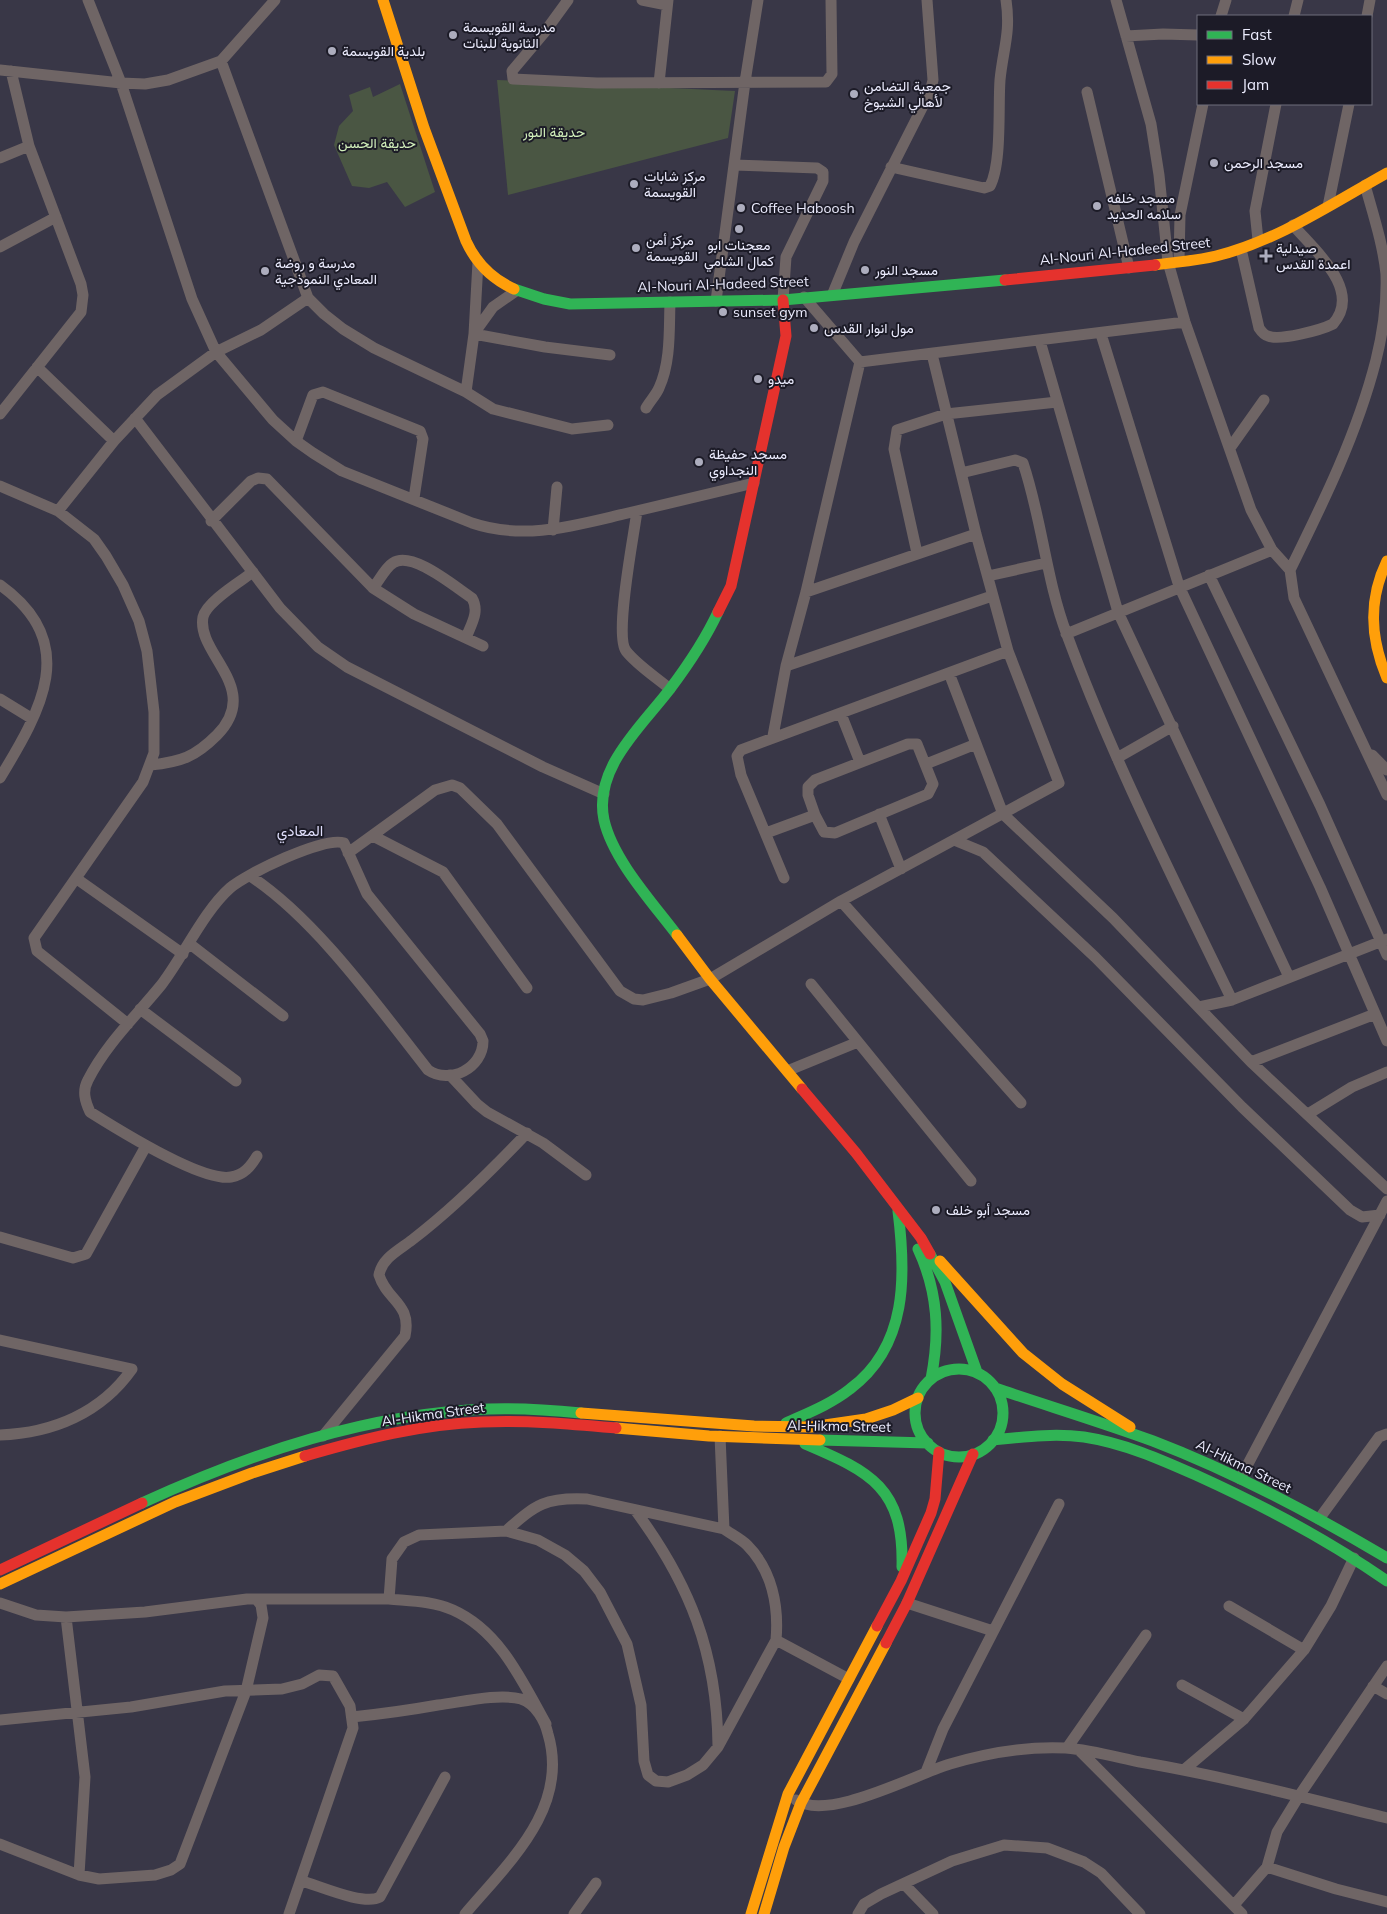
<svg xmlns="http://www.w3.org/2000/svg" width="1387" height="1914" viewBox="0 0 1387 1914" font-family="Mulish,Vazirmatn,sans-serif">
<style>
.green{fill:#4a5643}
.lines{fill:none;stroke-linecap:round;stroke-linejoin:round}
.street{stroke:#6f6565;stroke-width:11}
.fast{stroke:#30b455;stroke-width:11}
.slow{stroke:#ff9f0a;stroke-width:11}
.jam{stroke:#e5322d;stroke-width:11}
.poi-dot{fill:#adadbe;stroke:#1c1b27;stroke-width:2}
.labels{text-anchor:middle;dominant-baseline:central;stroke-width:4;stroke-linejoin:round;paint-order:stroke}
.poi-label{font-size:14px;fill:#ececfe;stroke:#1c1b27;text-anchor:start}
.park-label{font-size:14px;fill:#d2f0bb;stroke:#1c1b27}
.street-label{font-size:14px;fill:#ececfe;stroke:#1c1b27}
.neighbourhood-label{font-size:15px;fill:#dfdefb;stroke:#1c1b27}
</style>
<rect width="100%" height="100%" fill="#393747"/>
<path class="green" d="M497,80L735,91L728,138L508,195Z
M400,84L435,192L405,207L387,182L369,188L352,186L334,145L339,126L353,111L349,95L370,87L373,97Z"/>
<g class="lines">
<path class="street" d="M88,0L121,83L192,299L216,352L273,420L296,441L313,453L342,471L472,523C525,541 576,525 628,513C670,503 712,493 754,483
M568,0L544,33L512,71L513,79L597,83L826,82L832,74L831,0
M642,0L667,5
M1116,0L1151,124L1159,175L1168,262L1185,322L1251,510L1272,550L1290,570
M1221,16L1226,0
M1294,16L1298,0
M1367,16L1370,0
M1126,36L1163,34L1198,35
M221,61L308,298L324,314L343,329L374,348L466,392L493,409L572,429L608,425
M0,70L121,83L145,84L168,80L221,61L275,0
M659,83L668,0
M1087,92L1129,268
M0,158L29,146
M734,165L817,168L823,172V181L786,257L783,300
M891,167L984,188L990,186C1002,164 998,106 1000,80C1003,49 1011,33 1006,0
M1365,185C1373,214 1383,244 1386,274C1387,302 1383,332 1376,360C1357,434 1324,501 1290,570L1294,598L1387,795
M1328,206L1349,104
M1258,240L1255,211L1276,104
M0,247L56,217
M1241,249L1259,328C1261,331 1264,335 1268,336C1280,341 1321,330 1333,324C1363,290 1314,250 1293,225
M1179,261L1180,215L1203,104
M833,293L854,242L930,92L933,80L927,0
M804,297L860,362L1185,322
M716,301L745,82L758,0
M475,332L493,307L516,291
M474,334L545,347L610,355
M1101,334L1179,586L1320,887L1387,1041
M1040,341L1118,612L1289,977
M37,367L114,441
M466,392L474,334L478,262
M646,408C650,401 656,395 659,388C671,362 669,329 670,302
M0,414L81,312L83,295L81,284L29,146L11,71
M135,418L280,608L318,647L347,667L543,767L604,794
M296,441L313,395L323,392L420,431L423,439L414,498
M1230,448L1264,400
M961,473L1015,460L1023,463C1042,519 1046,580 1067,635C1113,760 1174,880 1232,1000
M0,486L58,511L94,539L106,556L123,585L139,621L147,651L154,712V753L143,782L34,938L37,951L128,1024
M58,511L114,441L157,395L216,352L261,330L308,298
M637,511C634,535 614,635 626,651C638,666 656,677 670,689
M211,521L251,481L258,478L267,479L373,588L414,614L483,646
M553,530L557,487
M917,553L894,449L897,430L946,414L1057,402
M1209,575L1320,805L1387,955
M988,576L1046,563
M0,585C81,643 41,710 0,778
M373,588C379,581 385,568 393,563C412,550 455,587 472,598C480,612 471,624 466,638
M806,592L976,534
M1066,634L1272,550
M786,666L992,596
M949,673L1003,814L1113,918L1251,1062L1387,1189
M0,699L31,718
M841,714L860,762
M773,736L786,666L806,592L860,362
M1372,755L1387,770
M1117,758L1173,726
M926,764L976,744
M150,765C181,762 195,757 217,735C263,688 196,654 203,617C206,602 241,581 253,572
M879,814L901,869
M766,833L815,815L824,832L835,833L928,794L933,784L917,744H908L815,780L808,787V795L815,815
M373,836L443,872L527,988
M954,840L983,852L1095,957L1242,1107L1350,1210L1362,1217L1380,1215
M348,853L435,790L452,785L460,788L497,824L620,991L634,999L643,1000L671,993L710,979L841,901L1059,783L1008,651L976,534L932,354
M250,876C316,919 379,1008 428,1070C450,1085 483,1068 483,1041L480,1034L367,894L344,843C324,836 246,874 230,888C204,911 184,955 162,984C137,1015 106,1044 88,1080C82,1091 85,1101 90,1112C117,1129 202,1182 231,1177C244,1175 251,1166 257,1156
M784,878L741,775L737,756L741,750L1008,651
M77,879L183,954
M841,901L1021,1103
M190,944L283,1016
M811,984L971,1181
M1199,1007L1232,1000L1387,939
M140,1009L236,1081
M1251,1062L1375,1014
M787,1071L858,1042
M450,1075L477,1104L487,1112L543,1143L586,1175
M1308,1114L1352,1087L1387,1072
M0,1237L73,1258L86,1254L146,1146
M0,1340L132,1369C101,1413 53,1433 0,1435
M323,1436L405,1336C412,1303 387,1301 379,1275C382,1258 399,1250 412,1240C454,1208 491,1171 527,1133
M1240,1479L1387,1201
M635,1510C690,1584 717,1653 718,1746
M1319,1519L1379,1437L1387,1434
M724,1529C731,1534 741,1539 747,1545C772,1570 779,1606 776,1640
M506,1531C536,1504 546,1497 587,1499L724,1529L720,1436
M0,1603L36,1615L66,1617L145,1612L247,1599H389
M907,1603L993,1631
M1229,1606L1304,1650
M66,1617L85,1777L79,1875
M1182,1685L1244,1719
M1373,1686L1387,1694
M352,1717C381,1714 410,1710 438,1705C462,1702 498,1693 521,1699C536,1704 545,1721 548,1734C570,1808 508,1863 465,1914
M0,1720L131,1707L225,1691L282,1689L302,1684L319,1675L333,1676L350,1706L353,1728L289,1914
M546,1724C522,1681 500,1631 453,1610C433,1601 410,1601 389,1599L392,1559L404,1542L419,1535L506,1531L538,1540L565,1555L584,1571L600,1592L627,1644L641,1705L644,1761L648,1775L656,1781L668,1782L687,1775L703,1765L718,1747L776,1640L849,1679
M1067,1748L1146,1635
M1080,1751L1242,1914
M1185,1769L1244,1719L1304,1650L1331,1606L1354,1558
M926,1772L943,1729L1059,1504
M796,1800C828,1822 916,1774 950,1764C987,1753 1027,1746 1066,1748C1091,1750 1116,1757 1140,1762C1223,1776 1305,1798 1387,1818
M0,1844L79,1875L99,1879L155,1875L171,1870L180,1864L246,1691L263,1618L261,1605L256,1599
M1267,1867L1336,1889L1387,1902
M302,1881C320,1886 364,1906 380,1897L445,1777
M904,1884L933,1914
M1234,1905L1267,1867L1277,1832L1299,1796L1387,1666
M574,1914L596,1883
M858,1914L864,1904L881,1894L952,1861L1004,1845L1047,1848L1084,1862L1101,1873L1140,1914"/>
<path class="fast" d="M514,289L544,299L570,304L783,300L1005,280
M677,935C653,903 613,860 604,820C593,768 642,726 670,689C688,665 705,640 718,612
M918,1249C938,1292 940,1333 931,1379
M930,1254L945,1282L977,1372
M915 1413a44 44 0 1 1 88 0a44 44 0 1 1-88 0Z
M995,1388C1048,1406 1101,1422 1153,1441C1234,1472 1313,1514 1387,1558
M786,1423C808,1413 831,1404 850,1389C908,1346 906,1275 898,1211
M820,1440L928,1443
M993,1440C1023,1437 1054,1433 1084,1437C1124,1443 1162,1460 1198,1476C1264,1506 1328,1540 1387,1581
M805,1444C871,1472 904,1488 902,1567
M142,1503C251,1453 369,1413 489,1409C520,1408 551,1410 581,1413"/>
<path class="slow" d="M383,0L424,128L466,241C476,263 492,279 514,289
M1155,265C1175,262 1196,261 1216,256C1277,241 1333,203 1387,173
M1387,561C1368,600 1370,638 1387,678
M677,935L710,979L802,1089
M940,1261L1023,1353L1062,1384L1130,1427
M581,1413L754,1426L811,1427L866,1419L893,1410L918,1398
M616,1428L709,1436L820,1440
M0,1584L175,1502L252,1473L305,1456
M751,1914L788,1794L877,1626
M764,1914L784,1847L801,1803L886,1643"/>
<path class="jam" d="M1005,280L1155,265
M718,612L731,586L786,336L783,300
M802,1089L856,1153L921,1238L930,1254
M305,1456C363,1439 422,1424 482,1422C527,1420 571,1424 616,1428
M0,1570L142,1503
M877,1626L901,1581L931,1513L935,1499L939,1452
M886,1643L907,1603L973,1454"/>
</g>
<g class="poi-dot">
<circle cx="453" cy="35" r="5"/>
<circle cx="332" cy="51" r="5"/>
<circle cx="854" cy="94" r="5"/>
<circle cx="1214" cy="163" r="5"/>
<circle cx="634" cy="184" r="5"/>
<circle cx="1097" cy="206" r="5"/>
<circle cx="741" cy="208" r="5"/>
<circle cx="739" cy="229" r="5"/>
<circle cx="636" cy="248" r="5"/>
<path d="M1263.5 248.5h5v5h5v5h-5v5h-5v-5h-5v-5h5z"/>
<circle cx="865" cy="270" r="5"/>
<circle cx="265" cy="271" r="5"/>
<circle cx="723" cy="312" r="5"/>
<circle cx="814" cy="328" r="5"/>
<circle cx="758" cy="379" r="5"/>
<circle cx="699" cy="462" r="5"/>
<circle cx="936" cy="1210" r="5"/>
</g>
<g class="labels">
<g class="poi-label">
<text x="463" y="27">مدرسة القويسمة<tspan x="463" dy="16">الثانوية للبنات</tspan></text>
<text x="342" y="51">بلدية القويسمة</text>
<text x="864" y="86">جمعية التضامن<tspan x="864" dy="16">لأهالي الشيوخ</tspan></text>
<text x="1224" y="163">مسجد الرحمن</text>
<text x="644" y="176">مركز شابات<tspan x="644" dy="16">القويسمة</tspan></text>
<text x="1107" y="198">مسجد خلفه<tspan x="1107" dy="16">سلامه الحديد</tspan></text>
<text x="751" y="208">Coffee Haboosh</text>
<text x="646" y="240">مركز أمن<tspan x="646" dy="16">القويسمة</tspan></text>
<text x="739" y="245" text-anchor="middle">معجنات ابو<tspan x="739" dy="16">كمال الشامي</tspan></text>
<text x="1276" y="248">صيدلية<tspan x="1276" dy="16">اعمدة القدس</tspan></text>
<text x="275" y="263">مدرسة و روضة<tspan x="275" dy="16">المعادي النموذجية</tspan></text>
<text x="875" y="270">مسجد النور</text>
<text x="733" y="312">sunset gym</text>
<text x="824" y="328">مول انوار القدس</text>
<text x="768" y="379">ميدو</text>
<text x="709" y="454">مسجد حفيظة<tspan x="709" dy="16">النجداوي</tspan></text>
<text x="946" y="1210">مسجد أبو خلف</text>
</g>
<g class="park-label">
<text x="554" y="132">حديقة النور</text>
<text x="377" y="143">حديقة الحسن</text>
</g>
<g class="street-label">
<text transform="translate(1125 251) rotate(-6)">Al-Nouri Al-Hadeed Street</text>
<text transform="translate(723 284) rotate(-2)">Al-Nouri Al-Hadeed Street</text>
<text transform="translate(433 1414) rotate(-8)">Al-Hikma Street</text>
<text transform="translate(839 1426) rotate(1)">Al-Hikma Street</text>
<text transform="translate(1244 1466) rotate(26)">Al-Hikma Street</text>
</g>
<g class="neighbourhood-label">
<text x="300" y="830">المعادي</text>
</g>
</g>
<rect x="1197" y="15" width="175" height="90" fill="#1c1b27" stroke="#6f6f7d"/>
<rect x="1207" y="31" width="25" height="8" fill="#30b455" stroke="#6f6f7d"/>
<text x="1242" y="40" font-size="15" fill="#ececfe">Fast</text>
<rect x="1207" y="56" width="25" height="8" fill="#ff9f0a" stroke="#6f6f7d"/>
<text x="1242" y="65" font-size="15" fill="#ececfe">Slow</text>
<rect x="1207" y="81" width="25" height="8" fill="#e5322d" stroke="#6f6f7d"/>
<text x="1242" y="90" font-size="15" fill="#ececfe">Jam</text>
</svg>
